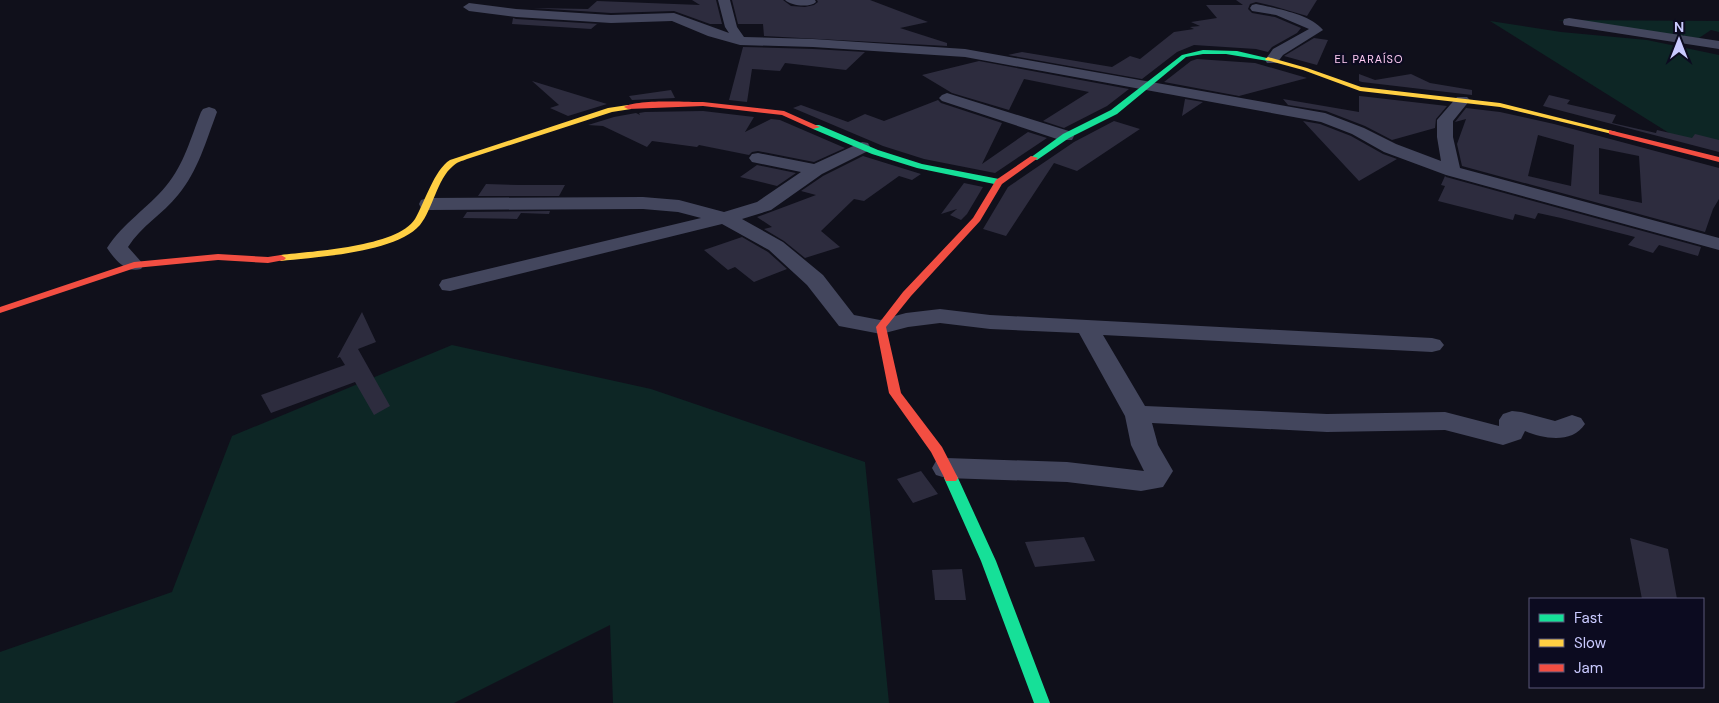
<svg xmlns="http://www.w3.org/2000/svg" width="1719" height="703" viewBox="0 0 1719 703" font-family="'DM Sans',sans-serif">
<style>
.green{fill:#0d2625}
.building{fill:#2d2c3e;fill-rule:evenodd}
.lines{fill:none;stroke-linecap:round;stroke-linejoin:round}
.street{fill:#43465d;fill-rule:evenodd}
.fast{fill:#16e098;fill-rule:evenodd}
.slow{fill:#ffcf43;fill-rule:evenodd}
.jam{fill:#f24e42;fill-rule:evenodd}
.labels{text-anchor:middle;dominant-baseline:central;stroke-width:4.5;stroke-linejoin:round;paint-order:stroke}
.far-neighbourhood-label{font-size:11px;letter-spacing:1px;fill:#ffccf3;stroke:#0c0b20}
</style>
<rect width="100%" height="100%" fill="#10101b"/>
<path class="green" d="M1558,20L1719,21V32L1711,30L1699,38Z
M1490,21L1561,32L1647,40L1719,55V149L1677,138Z
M452,345L651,389L865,462L889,703H613L610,625L454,703H0V652L172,592L232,436Z"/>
<path class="building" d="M692,0H716L722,24H710L674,11L611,13L533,8L588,9L597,1L700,5Z
M732,0H783L791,6L805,7L814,5L818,2L817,0H870L928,22L900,28L947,43V46L764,36L763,24H738Z
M1236,0H1317L1307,16L1273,6L1256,2L1250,4L1248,9L1252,13L1275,17L1301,28L1297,33L1272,47L1268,52L1256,49L1194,45L1177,52L1142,79L1008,55L1022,52L1112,67L1130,56L1140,59L1174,32L1194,29L1190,27L1200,26L1191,22L1217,18L1206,5H1243Z
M513,18L516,19L600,24H597L591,29L512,24Z
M1314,38L1328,40L1317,65L1284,56Z
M743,47L813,49L865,52L846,70L785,63L780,71L752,69L747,102L729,100Z
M1197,59L1255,63L1307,78L1239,96L1164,82L1191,61Z
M979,61L1129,89L1107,106L1064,128L1043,121L1089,92L1024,79L1009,110L952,93L922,75Z
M1359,74L1375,80L1411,74L1430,83L1472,90V95L1362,82L1359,81Z
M532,81L607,104L568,116L550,108L559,105Z
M671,90L675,98L632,100L629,96Z
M1549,95L1570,100L1567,104L1616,115L1612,123L1656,133L1657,130L1692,138L1695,134L1719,140V152L1543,106Z
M1359,96H1360L1447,106L1436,119L1435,128L1392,140L1365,126L1326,111L1288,105L1283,99L1359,112Z
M1185,99L1203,102L1182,116Z
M938,100L941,103L1002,123L982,164L1028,132L1047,138L995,173L924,159L883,146L793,108L801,105L848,122L865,114L884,121Z
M1466,108L1500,112L1554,124L1719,168V199L1713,209L1705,232L1462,166L1457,144L1466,119L1455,122ZM1538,135L1574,145L1571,186L1528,176ZM1599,148L1639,156L1642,203L1599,194Z
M703,111L754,117L745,132L771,119L780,120L845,148L814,162L758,151L752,152L749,155L699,145L697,147L652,141L647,147L603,126L588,125L614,117L636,113L640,115L639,113L645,112Z
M1114,121L1140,129L1077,171L1054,163L1006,236L983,229L1008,187L1074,142Z
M1303,121L1320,124L1351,136L1383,154L1397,159L1359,181Z
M863,156L921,174L912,180L899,176L864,201L854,199L821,231L840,247L805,258L784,241L764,229L772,227L757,217L816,195L801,191L823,176Z
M757,165L796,173L777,186L740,177Z
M1445,176L1446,177L1701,247L1698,256L1659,245L1653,253L1628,245L1635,237L1561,218L1538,213L1535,219L1515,214L1513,220L1438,201L1445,186L1441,185Z
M964,183L983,187L967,214L961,220L950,215L957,209L941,214Z
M486,184L519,185H565L559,196H478Z
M550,211L549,214L521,213L517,219L463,218L467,212Z
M742,237L768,252L787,269L754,282L735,267L728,270L704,250Z
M362,312L376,342L358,349L390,406L374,415L355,382L271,413L261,395L345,365L340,357L337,358Z
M921,471L938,494L913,503L897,479Z
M1084,537L1095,561L1035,567L1025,542Z
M1630,538L1668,549L1677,599H1642Z
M962,569L966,600H935L932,570Z"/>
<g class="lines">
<path class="street" d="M718,0H730L737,27L744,37L813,39L965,49L1325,113L1364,128L1396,144L1441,161L1437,137V120L1457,97H1467L1470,100L1453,121V137L1460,168L1719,238V250L1446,175L1384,152L1352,134L1321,122L965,57L813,47L740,45L708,36L672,21L611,23L516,17L469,11L463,7L469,3L516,9L611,15L674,13L729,33L725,27Z
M785,0H815L816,2C810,8 791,6 785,0Z
M1256,4C1275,8 1311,14 1323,30L1283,55L1277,63H1267L1265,60L1273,49L1309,29L1276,15L1252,11L1250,8L1252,5Z
M1569,18L1719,41V49L1564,25L1563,22L1564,19Z
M947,93L1072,132L1074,136L1072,140H1060L942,101L939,98L942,95Z
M209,107L215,109L217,112C206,141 198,171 178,195C163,214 141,226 128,247L144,265L141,269C126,273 115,260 107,248C124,222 147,209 166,186C184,165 191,137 201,112L203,109Z
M862,142L868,143L870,147L868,151L822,174L771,210L742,219L783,242L823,275L854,315L880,320L906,313L940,309L990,315L1432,338L1440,340L1444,345L1440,350L1432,352L1103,335L1145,406L1327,414L1445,412L1499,426V420L1503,414L1512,411L1521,412L1555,421L1572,415L1581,418L1585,424C1572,444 1544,439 1525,431L1521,439L1503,445L1445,430L1327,432L1152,423L1158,445L1173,471L1163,487L1141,491L1067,482L946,478L936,475L932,468L936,461L946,458L1067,462L1144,471L1131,445L1125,416L1079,333L990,329L940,323L908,327L881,334L839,326L807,285L769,250L722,224L450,291L442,290L439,285L442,280L701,218L678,212L643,209L428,210L421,208L419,204L421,200L428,198L643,197L679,200L724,212L757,202L801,172L752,162L749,158L752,154L758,153L814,164Z"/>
<path class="fast" d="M1203,50L1237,51L1271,59L1268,61L1226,54H1203L1186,57L1117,114L1069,138L1037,160L1030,158L1063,134L1111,110L1182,55Z
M813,125H819L878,150L922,164L999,179L1003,182L999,185L917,168L872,154L813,129Z
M951,473L956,475L958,478L996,561L1050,703H1034L981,561L944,478L946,475Z"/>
<path class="slow" d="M1268,57L1307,68L1361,87L1500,103L1616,132L1612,134L1500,107L1360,91L1303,70L1266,60L1265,59Z
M628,105H631V109L612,112L467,159C462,161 457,162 453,166C437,179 433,209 420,225C396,253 316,257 281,261L276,258L281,255C313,251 397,247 415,219C425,202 434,170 450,160L608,108Z"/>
<path class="jam" d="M703,102L784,111L820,127L813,129L782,115L703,106L628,109L624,107C636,99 687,102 703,102Z
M1609,130L1719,157V162L1609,134Z
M1031,156L1038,158L1002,184L980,221L911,296L886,327L901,393L942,447L958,478L956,481H946L931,452L889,393L876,327L903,292L973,218L996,180Z
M218,254L268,257L281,255L286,258L284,260L268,263L218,260L135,268L0,313V307L134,262Z"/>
</g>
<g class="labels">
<g class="far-neighbourhood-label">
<text x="1369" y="59">EL PARAÍSO</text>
</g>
</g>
<rect x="1529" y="598" width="175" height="90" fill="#0c0b20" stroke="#585779"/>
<rect x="1539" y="614" width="25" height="8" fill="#16e098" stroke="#585779"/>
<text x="1574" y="623" font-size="15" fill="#cacaff">Fast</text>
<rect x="1539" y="639" width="25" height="8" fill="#ffcf43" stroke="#585779"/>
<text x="1574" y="648" font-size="15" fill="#cacaff">Slow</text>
<rect x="1539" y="664" width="25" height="8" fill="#f24e42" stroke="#585779"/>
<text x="1574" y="673" font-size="15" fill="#cacaff">Jam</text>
<g transform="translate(1679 40)" stroke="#0c0b20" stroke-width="4" paint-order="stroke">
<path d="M0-4L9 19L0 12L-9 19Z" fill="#cacaff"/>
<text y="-8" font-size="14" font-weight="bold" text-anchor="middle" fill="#cacaff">N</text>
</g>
</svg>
